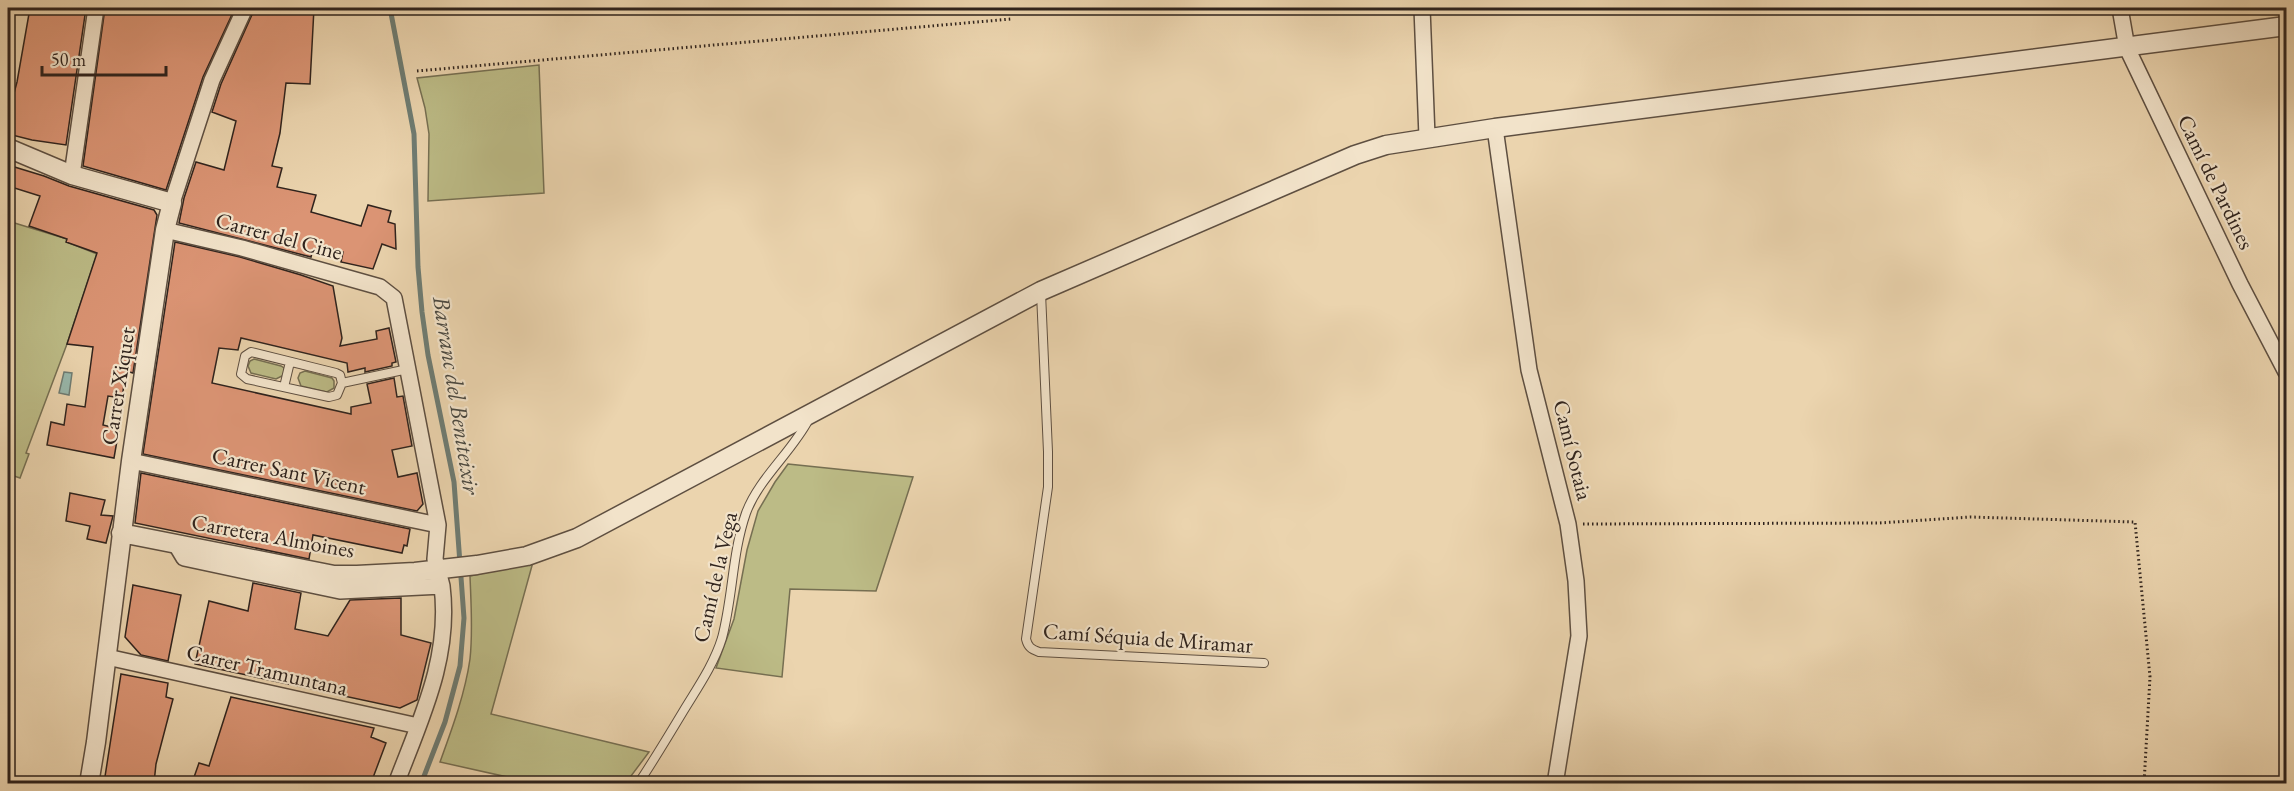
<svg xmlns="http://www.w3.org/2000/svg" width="2294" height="791" viewBox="0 0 2294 791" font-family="'EB Garamond',serif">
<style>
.green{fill:#bcbb86;stroke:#766f52;stroke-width:1.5}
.water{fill:#98b8ac;stroke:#6e7c73;stroke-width:1.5}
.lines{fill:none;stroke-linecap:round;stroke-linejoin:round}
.stream{stroke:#6e7c73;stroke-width:5}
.building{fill:#db9474;stroke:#2f231d;stroke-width:1.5}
.service-casing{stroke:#5e4f41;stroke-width:10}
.minor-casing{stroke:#5e4f41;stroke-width:18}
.tertiary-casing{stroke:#5e4f41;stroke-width:21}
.path{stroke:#2f231d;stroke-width:3;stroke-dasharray:1.5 3;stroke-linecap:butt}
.service{stroke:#f2e3ca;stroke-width:8}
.minor{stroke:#f2e3ca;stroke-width:15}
.tertiary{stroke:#f2e3ca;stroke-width:18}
.labels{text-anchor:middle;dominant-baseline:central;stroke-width:4.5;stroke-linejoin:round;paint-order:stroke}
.street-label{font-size:22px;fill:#2f231d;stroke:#f2e3ca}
.water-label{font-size:24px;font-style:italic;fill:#494841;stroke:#f2e3ca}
</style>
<rect width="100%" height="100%" fill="#ebd4ae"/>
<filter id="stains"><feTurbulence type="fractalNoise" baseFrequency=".00333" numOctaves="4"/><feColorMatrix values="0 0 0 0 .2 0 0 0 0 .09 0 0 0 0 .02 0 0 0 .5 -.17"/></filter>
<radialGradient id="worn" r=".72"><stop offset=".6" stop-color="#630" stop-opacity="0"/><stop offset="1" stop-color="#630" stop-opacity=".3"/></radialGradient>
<path class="green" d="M539,65L544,193L428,201L429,134L425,108L417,78Z
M8,221L67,239V242L97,254L67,344L26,453L29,454L20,478L8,474Z
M254,359L281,366L284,368V375L276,379L251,373L248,366L250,361Z
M305,371L332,378L334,381V388L327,392L301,386L298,378L300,373Z
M788,464L913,477L876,591L790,589L782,677L716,668L734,619L747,550L758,511L775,482Z
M533,562L491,714L649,752L625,784L534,783L440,762C452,729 465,694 470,659C473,632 471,603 470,576Z"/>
<path class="water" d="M64,372L72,373L69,395L59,393Z"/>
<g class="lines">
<path class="stream" d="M390,8L414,134L418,267L422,312L428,355L454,482L464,618L460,666L445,722L421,784"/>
</g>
<path class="building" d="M30,8H86L66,145L32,140L12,135L13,130L8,129V96L13,97L17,82Z
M105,8H235L203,77L166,190L83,166Z
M255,8H314L310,84L286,83L280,133L272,166L282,168L277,187L316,195L311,212L361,226L368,205L391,211L388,222L395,224L396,249L382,244L373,269L341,262L343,252L320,246L319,250L313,249L311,257L179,223L184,198L196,162L224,170L236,121L212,112L221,84Z
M8,165L44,176L69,186L154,210L157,215L133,373L126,371L122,398L108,396L103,425L119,429L114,458L47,445L51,422L64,425L67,404L85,407L93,347L67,344L97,253L66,242L67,239L29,226L40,196L8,186Z
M175,242L240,257L301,275L333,286L342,338L340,346L377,339L376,331L389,328L396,362L392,363V366L365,372V368L348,372L347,363L241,338L238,350L219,348L212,383L351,414V407L371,403L367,384L394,378L397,397L403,396L412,446L392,450L398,477L417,473L423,504L417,511L143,454Z
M141,473L410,529L407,546L404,545L402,553L313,535L309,559L135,523Z
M70,493L105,500L101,515L113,516L106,543L87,539L90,526L66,521Z
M253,583L301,593L295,629L328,636L350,600L401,598V635L431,643L417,700L400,708L195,664L209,601L248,611Z
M133,585L181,595L168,661L141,655L125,637Z
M121,674L168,683L166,697L173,699L156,764L154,783H104Z
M231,697L374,728L371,737L386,743L371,783H192L199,763L209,766Z"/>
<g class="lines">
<defs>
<path id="service" d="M1041,293L1048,452V487L1026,639C1028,647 1031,649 1039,652L1264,663
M342,383L337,395L329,397L247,379L241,374L245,356L251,352L336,373L340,375L342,383L408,369
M284,387L290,362
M638,784C654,760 669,735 684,710C698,687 714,664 722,638C733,597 732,553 746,513C759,478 792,452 809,419"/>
<path id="minor" d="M1422,8L1427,137
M2120,8L2127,48L2240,284L2286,372
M1495,128L1529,370L1568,524L1576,581L1579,636L1555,784
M72,175L96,8
M172,203L212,80L245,8
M165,230L242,248L380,287L394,298L438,525L435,559L442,586
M131,461L438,525
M175,543L184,558L340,591L442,586C451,658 421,718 396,784
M107,657L418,726"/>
<path id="tertiary" d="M8,148L72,175L172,203L165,230L131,461L96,742L89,784
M121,533L334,575H357L415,572L477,565L527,556L577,538L1041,291L1355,155L1386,145L1495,128L2286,26"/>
</defs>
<use href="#service" class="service-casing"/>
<use href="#minor" class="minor-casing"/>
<use href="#tertiary" class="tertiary-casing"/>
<path class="path" d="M417,71L1011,19
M1583,524L1879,523L1971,517L2135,522L2150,677L2144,784"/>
<use href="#service" class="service"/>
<use href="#minor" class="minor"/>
<use href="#tertiary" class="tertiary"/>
</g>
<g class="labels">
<g class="street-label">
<text transform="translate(2216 182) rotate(64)">Camí de Pardines</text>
<text transform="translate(279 236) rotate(15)">Carrer del Cine</text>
<text transform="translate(118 386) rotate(-81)">Carrer Xiquet</text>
<text transform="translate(1573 450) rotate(76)">Camí Sotaia</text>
<text transform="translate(289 471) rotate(12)">Carrer Sant Vicent</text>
<text transform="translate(273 536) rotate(10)">Carretera Almoines</text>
<text transform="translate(715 577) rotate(-77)">Camí de la Vega</text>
<text transform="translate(1148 638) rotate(4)">Camí Séquia de Miramar</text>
<text transform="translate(267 670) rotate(13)">Carrer Tramuntana</text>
</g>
<g class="water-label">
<text transform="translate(457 395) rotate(81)">Barranc del Beniteixir</text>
</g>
</g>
<rect width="2294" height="791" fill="none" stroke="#ebd4ae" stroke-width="30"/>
<rect x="9" y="9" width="2276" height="773" fill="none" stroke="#2f231d" stroke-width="3"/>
<rect x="15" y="15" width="2264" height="761" fill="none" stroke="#2f231d" stroke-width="1.5"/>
<path d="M42 66v9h124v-9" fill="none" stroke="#2f231d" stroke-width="3"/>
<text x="51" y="66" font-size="18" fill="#2f231d" stroke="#f2e3ca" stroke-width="4.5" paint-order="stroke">50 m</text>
<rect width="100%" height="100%" filter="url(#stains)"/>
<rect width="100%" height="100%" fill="url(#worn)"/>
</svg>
